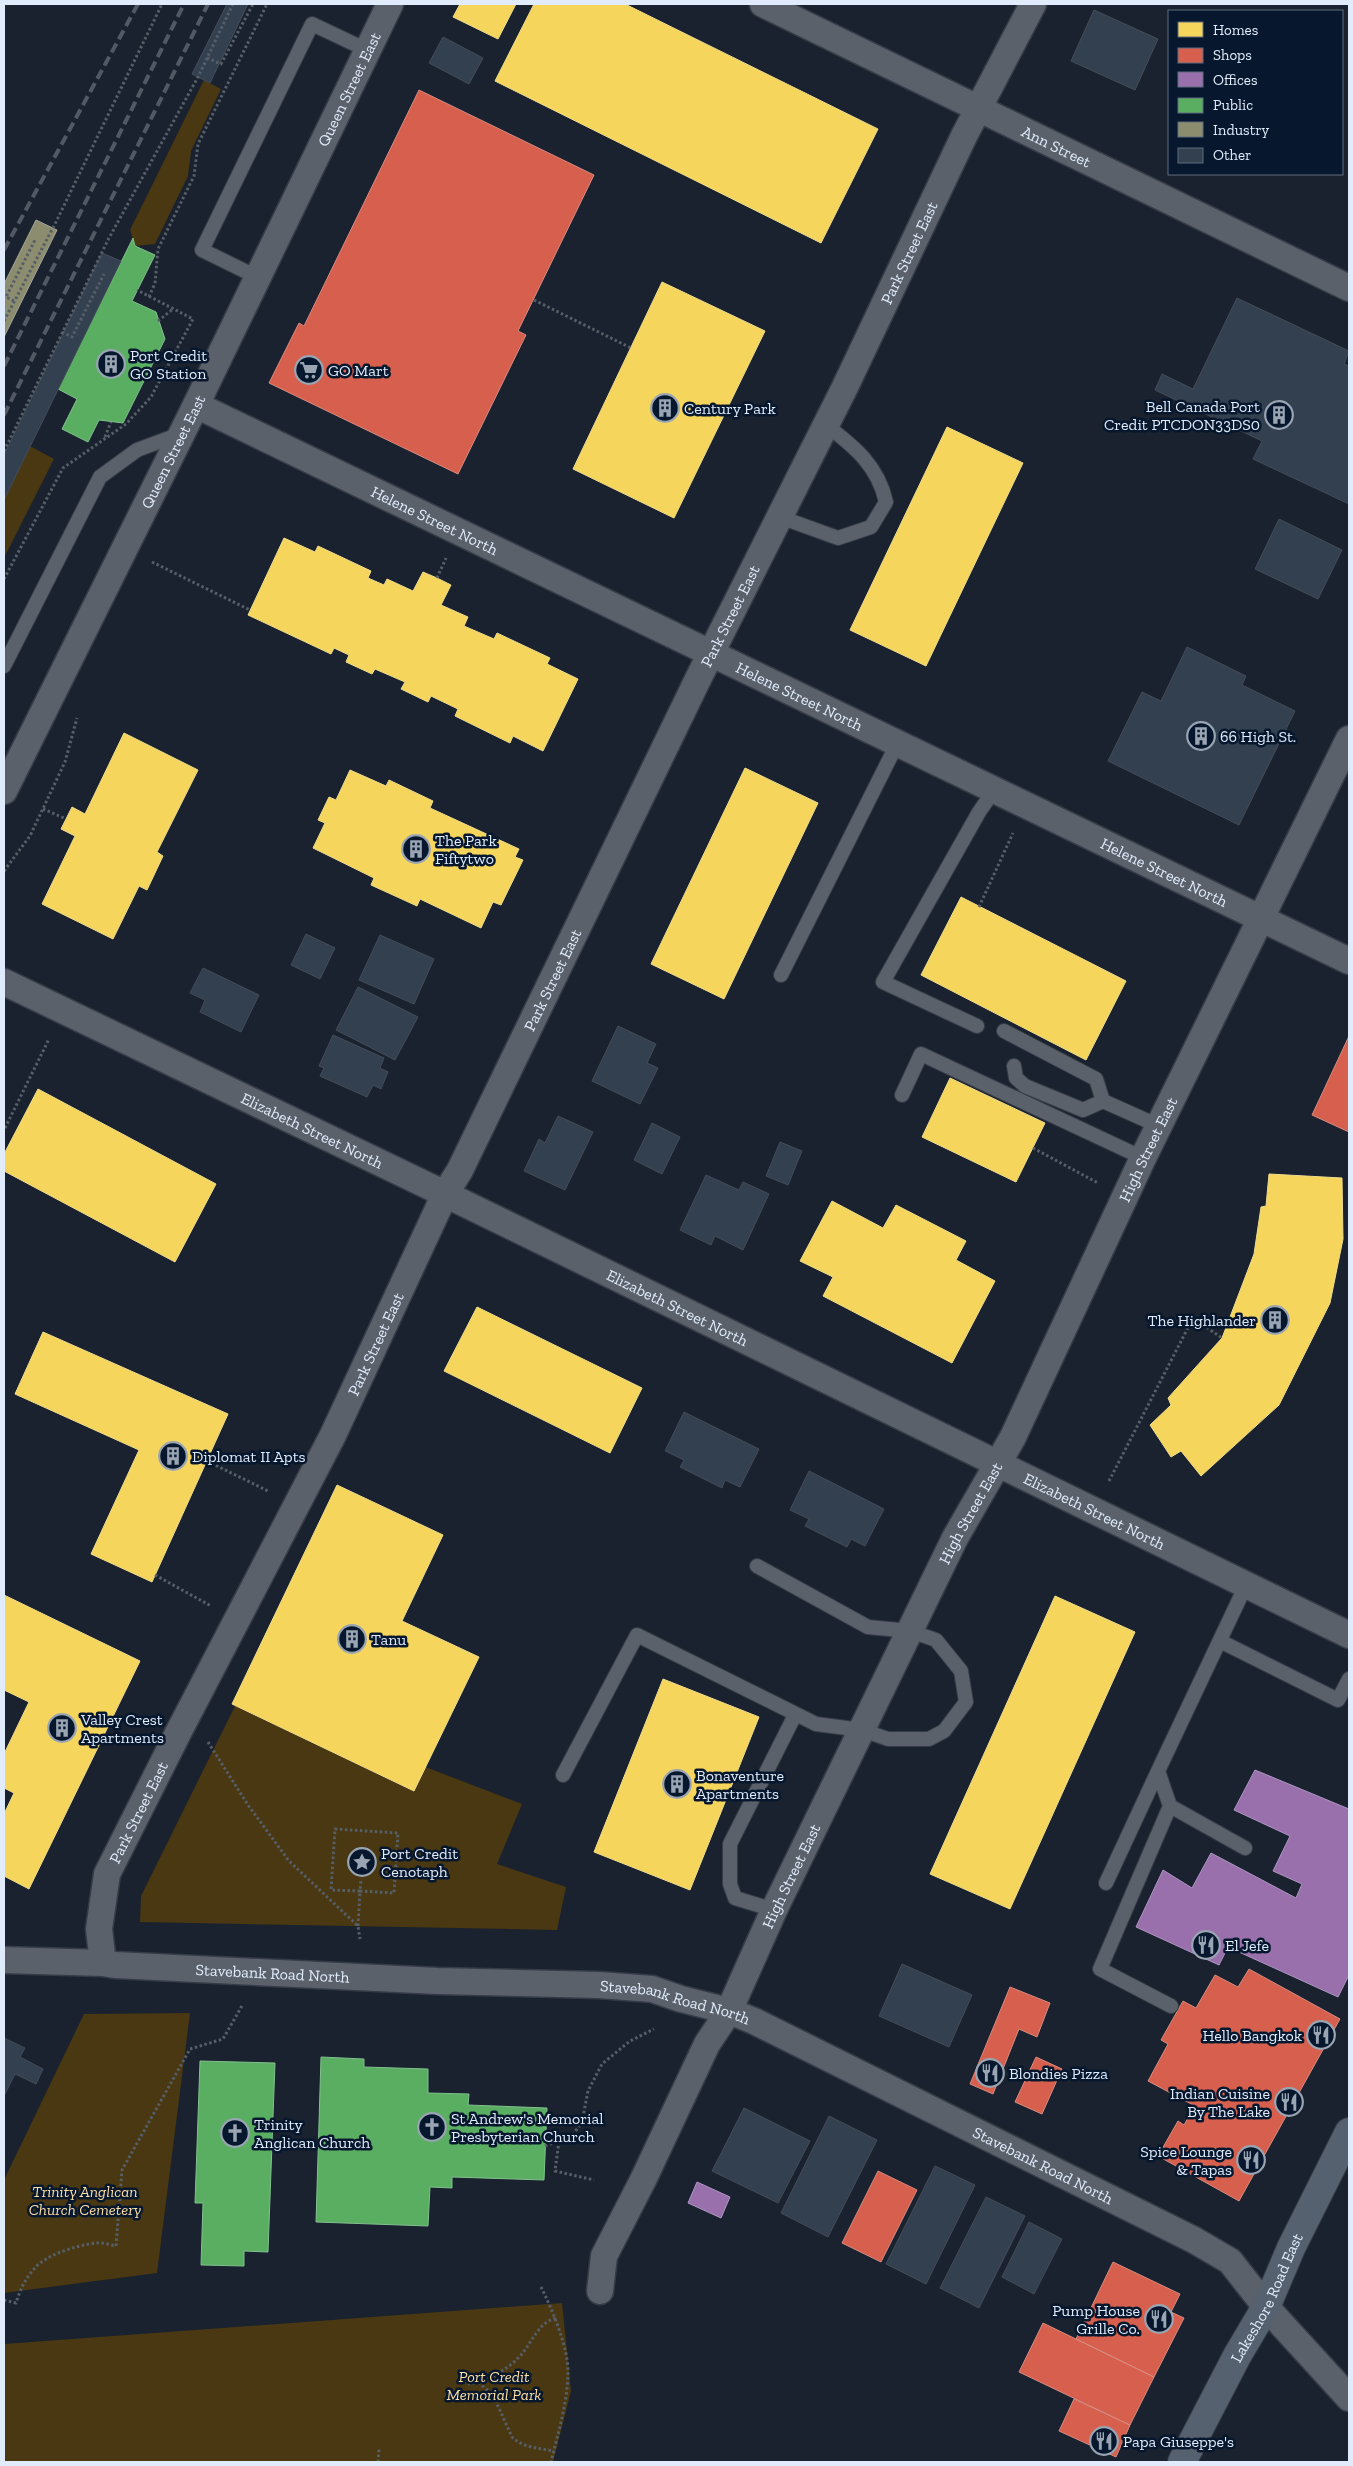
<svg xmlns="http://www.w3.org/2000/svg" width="1353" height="2466" viewBox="0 0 1353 2466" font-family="'Zilla Slab',serif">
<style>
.green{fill:#493811}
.homes{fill:#f6d55c;stroke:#efdc8c}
.shops{fill:#d6604d;stroke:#d98a81}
.offices{fill:#9970ab;stroke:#ae95c3}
.public{fill:#5aae61;stroke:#82c08f}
.industry{fill:#8c8c6e;stroke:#a5a898}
.building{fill:#334050;stroke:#444c57}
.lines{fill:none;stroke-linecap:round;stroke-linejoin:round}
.service-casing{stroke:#363c47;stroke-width:16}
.minor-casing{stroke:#363c47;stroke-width:29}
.primary-casing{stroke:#363c47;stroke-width:30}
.path{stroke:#565e67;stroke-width:3;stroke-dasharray:2.5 2.5;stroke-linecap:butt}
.service{stroke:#5a616a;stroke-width:14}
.minor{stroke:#5a616a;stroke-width:26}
.primary{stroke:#56616f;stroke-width:28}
.rail{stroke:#535964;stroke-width:4;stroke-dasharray:10 5;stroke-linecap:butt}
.labels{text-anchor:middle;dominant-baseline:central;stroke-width:5;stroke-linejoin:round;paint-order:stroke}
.street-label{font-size:16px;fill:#e0ebfb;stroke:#07172d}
.poi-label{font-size:16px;fill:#e0ebfb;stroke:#07172d;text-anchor:start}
.park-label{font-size:16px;font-style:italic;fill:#fedfa4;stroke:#07172d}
</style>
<rect width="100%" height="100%" fill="#19222e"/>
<path class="green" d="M204,80L221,89L191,151L188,176L155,244L135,246L130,230Z
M30,446L54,459L4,558V500Z
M240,1696L522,1804L497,1864L566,1887L557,1930L140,1922L141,1896Z
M190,2013L157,2273L4,2293V2180L84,2014Z
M562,2303L571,2391L553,2462H4V2344Z"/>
<path class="homes" d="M460,4H516L498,39L453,17Z
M534,4H625L878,129L821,243L495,81Z
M662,282L765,331L674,518L573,469Z
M947,427L1023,463L926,666L850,630Z
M284,538L315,552L318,546L371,571L368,578L384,585L387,579L413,591L423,572L437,578L451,585L441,605L468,617L464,626L494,639L497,633L550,658L547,664L578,679L543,751L513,736L510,743L455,716L458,709L431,696L428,702L401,689L405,682L375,669L372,674L346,662L349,655L334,648L331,654L248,615Z
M124,733L198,770L157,852L163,856L147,890L139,886L113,939L42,904L75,836L61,829L72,807L85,814Z
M745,768L818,803L724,999L651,964Z
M350,770L386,786L389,780L433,801L430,808L519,849L515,857L523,860L501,905L493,902L481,928L420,899L417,906L371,885L374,878L313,848L325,823L318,820L329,797L336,800Z
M961,897L1126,981L1086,1060L921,975Z
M950,1078L1045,1123L1016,1182L922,1137Z
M38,1089L216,1184L175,1262L4,1171V1154Z
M1269,1174L1342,1178L1343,1239L1330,1303L1279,1405L1201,1476L1181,1451L1171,1457L1150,1425L1171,1405L1168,1398L1222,1338L1254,1254L1261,1207L1266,1206Z
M832,1201L883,1228L896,1205L966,1241L956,1260L995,1281L952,1363L823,1296L833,1277L800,1261Z
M477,1307L642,1388L610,1453L444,1371Z
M43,1332L228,1414L152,1582L91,1554L139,1450L15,1394Z
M337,1485L443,1535L402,1621L479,1657L414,1791L232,1704Z
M4,1595L140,1661L29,1889L4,1876V1814L14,1793L4,1788V1754L29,1702L4,1690Z
M1055,1596L1135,1632L1010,1909L930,1874Z
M663,1679L759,1717L690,1890L594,1852Z"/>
<path class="shops" d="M419,90L594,175L518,331L526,335L458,474L269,383L299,323L304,326Z
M1349,1036V1132L1312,1115Z
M1249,1969L1340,2019L1239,2201L1158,2156L1178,2121L1184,2125L1195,2106L1148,2081L1168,2044L1161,2040L1183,2001L1196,2008L1215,1975L1238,1987Z
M1010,1987L1050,2003L1037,2037L1019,2029L993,2094L970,2084Z
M1036,2057L1062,2069L1042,2114L1015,2102Z
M878,2171L917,2190L881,2262L842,2243Z
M1113,2262L1180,2294L1171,2312L1184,2318L1154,2377L1076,2339Z
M1043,2323L1154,2377L1130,2425L1019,2372Z
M1074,2399L1130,2425L1116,2457L1059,2431Z"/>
<path class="offices" d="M1255,1770L1349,1809V1975L1338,1997L1228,1947L1219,1965L1136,1927L1163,1870L1192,1888L1211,1853L1296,1898L1302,1884L1273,1871L1290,1836L1234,1810Z
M697,2182L730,2197L721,2218L688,2203Z"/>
<path class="public" d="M133,238L135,246L155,255L132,301L156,312L165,339L123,423L99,420L88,442L62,429L77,399L58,389Z
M321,2057L364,2059V2067L428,2069V2093L469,2094L468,2105L547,2108L544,2180L452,2177V2188L430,2187L428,2226L316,2222Z
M200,2061L275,2063L268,2252L244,2251V2266L201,2265L203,2203H195Z"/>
<path class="industry" d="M36,220L57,230L4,337V284Z"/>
<path class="building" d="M227,4H248L210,83L192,74Z
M1094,10L1158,39L1135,90L1071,61Z
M443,37L483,58L469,84L429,63Z
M102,253L121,261L4,500V455Z
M1237,298L1349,351L1344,364L1349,366V504L1253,459L1262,441L1155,390L1162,374L1193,389Z
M1279,519L1342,550L1318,599L1255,569Z
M1187,647L1246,676L1242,685L1295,711L1239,825L1108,761L1142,692L1161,701Z
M306,934L335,948L320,979L291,965Z
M380,935L434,959L414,1004L359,980Z
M203,968L259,995L241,1032L200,1012L205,1000L190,993Z
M358,987L418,1017L395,1060L336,1030Z
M618,1026L656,1044L647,1063L658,1068L640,1104L592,1081Z
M333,1035L384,1058L380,1068L388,1072L381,1089L373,1085L367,1097L320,1076L324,1068L319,1066Z
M558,1116L593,1132L565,1190L524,1171L539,1139L545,1143Z
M652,1123L680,1137L662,1174L634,1160Z
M780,1142L802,1151L788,1185L766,1176Z
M706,1175L739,1190L743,1182L769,1194L743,1250L715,1236L711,1245L680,1230Z
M684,1412L759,1449L740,1487L725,1480L722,1488L680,1467L684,1460L665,1451Z
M809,1471L884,1509L865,1546L851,1539L847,1547L805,1526L809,1519L790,1510Z
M902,1964L972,1995L949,2047L879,2016Z
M4,2038L25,2048L20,2057L43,2069L36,2084L15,2074L4,2096Z
M744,2108L810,2141L778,2203L712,2171Z
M829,2116L877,2140L828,2237L781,2213Z
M935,2166L975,2185L926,2284L886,2264Z
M986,2197L1025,2216L979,2308L940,2288Z
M1029,2222L1062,2239L1034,2294L1002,2277Z"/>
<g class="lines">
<defs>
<path id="service" d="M257,277L202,250L312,24L367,50
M780,517L838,538L871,527L886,502C878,466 855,447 826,425
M4,666L100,477L137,450L180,434
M781,975L898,742
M977,1026L883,982L979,812L995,789
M1004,1031L1096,1079L1103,1101L1159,1126
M1014,1066L1016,1078L1025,1086L1083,1110L1103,1101
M902,1095L921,1054L1143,1158
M1220,1641L1338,1700L1349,1679
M563,1775L637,1635L816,1724L862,1730L888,1739H929L944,1731L966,1702L961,1671L936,1640L910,1631L868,1627L757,1566
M1170,1806L1245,1848
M1106,1883L1158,1771
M774,1910L735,1898L730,1884V1844L795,1715
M1171,2006L1100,1969L1170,1806L1158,1771L1246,1585"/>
<g id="minor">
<path id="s1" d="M763,4L1349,288"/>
<path id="s2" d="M196,405L1349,961"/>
<path id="s3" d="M4,791L196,405L390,4"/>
<path id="s4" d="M4,982L445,1194L1349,1635"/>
<path id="s5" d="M4,1960L103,1963L115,1965L438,1981L599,1985L652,1989L681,1999L729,2011L754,2021L1194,2240L1230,2261L1266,2307L1349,2398"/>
<path id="s6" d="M103,1963L99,1929L107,1874L177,1735L333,1435L445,1194L460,1170L698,679L845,387L964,136L1033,4"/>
<path id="s7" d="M600,2291L604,2256L644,2178L707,2044L729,2011L774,1910L955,1538L1013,1437L1143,1158L1349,739"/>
</g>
<g id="primary">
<path id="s8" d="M1182,2462L1237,2356L1266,2307L1291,2248L1349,2132"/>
</g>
</defs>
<use href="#service" class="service-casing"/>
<use href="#minor" class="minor-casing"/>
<use href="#primary" class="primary-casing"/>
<path class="path" d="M207,58L221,64L253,4
M149,297L155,283L158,249L194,176L198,144L267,4
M534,300L631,348
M14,301L6,297L35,240
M4,321L56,222L162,4
M158,321L173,309
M62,332L72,337L104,274
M105,437L111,422
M4,451L109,238L198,77L233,4
M152,562L250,610
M437,578L446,558
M4,579L63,468L126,424L151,397L193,319L137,290
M43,809L66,819
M4,871L30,836L65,762L77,718
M979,907L1013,833
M5,1128L49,1039
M1033,1148L1098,1183
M207,1461L268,1491
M1109,1481L1193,1318L1222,1338
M155,1575L211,1606
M208,1742L248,1805L289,1861L358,1926L360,1939
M358,1926L360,1891L394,1893L398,1833L335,1829L331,1890L360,1891L361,1879
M559,2141L555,2171L594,2180
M545,2146L572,2136L582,2122L588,2091L602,2064L630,2041L654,2029
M541,2287C552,2309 568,2347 568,2371C568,2401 558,2433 551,2462
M4,2300L16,2303C20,2290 25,2279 34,2269C46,2254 78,2245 97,2243C103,2242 110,2245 116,2246L122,2170L190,2049L223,2039L243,2004
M479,2383C493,2376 508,2369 519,2357C532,2344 537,2323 556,2318
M468,2384L479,2383L493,2395L512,2437C523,2448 539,2448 554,2451
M378,2462L379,2449"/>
<use href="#service" class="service"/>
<use href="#minor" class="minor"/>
<use href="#primary" class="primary"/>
<path class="rail" d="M4,250L138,4
M4,366L184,4
M4,415L208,4"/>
</g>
<defs>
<symbol id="building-ring" viewBox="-11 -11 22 22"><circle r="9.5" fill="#07172d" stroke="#9aa5b3" stroke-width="1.5"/><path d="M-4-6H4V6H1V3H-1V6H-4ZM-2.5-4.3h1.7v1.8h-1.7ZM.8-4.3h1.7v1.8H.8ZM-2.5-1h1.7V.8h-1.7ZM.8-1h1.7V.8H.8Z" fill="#9aa5b3"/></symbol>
<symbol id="supermarket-ring" viewBox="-11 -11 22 22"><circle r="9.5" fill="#07172d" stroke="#9aa5b3" stroke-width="1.5"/><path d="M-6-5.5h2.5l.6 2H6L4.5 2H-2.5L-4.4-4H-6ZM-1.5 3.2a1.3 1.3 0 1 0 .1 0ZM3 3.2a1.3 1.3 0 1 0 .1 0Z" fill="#9aa5b3"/></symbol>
<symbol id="sight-ring" viewBox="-11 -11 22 22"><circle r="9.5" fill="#07172d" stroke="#9aa5b3" stroke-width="1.5"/><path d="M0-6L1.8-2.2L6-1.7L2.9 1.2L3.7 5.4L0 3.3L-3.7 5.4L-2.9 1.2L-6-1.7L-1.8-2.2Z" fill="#9aa5b3"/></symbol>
<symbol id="restaurant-ring" viewBox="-11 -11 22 22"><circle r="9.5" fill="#07172d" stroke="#9aa5b3" stroke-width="1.5"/><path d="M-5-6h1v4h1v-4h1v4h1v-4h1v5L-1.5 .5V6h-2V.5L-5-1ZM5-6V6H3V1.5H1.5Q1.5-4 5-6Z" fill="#9aa5b3"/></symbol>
<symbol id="church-ring" viewBox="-11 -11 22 22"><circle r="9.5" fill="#07172d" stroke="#9aa5b3" stroke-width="1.5"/><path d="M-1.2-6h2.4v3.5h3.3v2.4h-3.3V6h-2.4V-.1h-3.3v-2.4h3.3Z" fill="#9aa5b3"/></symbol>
</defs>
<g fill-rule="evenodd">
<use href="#building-ring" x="95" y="348" width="32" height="32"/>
<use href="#supermarket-ring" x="293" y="354" width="32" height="32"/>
<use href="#building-ring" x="649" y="392" width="32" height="32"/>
<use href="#building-ring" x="1263" y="399" width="32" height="32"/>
<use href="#building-ring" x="1185" y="720" width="32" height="32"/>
<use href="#building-ring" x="400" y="833" width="32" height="32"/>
<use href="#building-ring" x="1259" y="1304" width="32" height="32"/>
<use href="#building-ring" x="157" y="1440" width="32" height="32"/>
<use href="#building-ring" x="336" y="1623" width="32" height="32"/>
<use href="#building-ring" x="46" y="1712" width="32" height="32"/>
<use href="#building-ring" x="661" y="1768" width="32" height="32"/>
<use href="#sight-ring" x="346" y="1846" width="32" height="32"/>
<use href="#restaurant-ring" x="1190" y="1929" width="32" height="32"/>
<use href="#restaurant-ring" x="1305" y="2019" width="32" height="32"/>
<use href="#restaurant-ring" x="974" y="2057" width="32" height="32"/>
<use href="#restaurant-ring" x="1273" y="2086" width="32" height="32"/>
<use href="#church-ring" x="416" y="2111" width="32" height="32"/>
<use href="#church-ring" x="219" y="2117" width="32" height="32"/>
<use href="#restaurant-ring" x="1235" y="2144" width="32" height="32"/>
<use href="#restaurant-ring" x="1143" y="2303" width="32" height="32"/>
<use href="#restaurant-ring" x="1088" y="2425" width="32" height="32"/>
</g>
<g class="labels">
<g class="street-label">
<text stroke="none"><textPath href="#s3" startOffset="782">Queen Street East</textPath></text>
<text stroke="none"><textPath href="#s1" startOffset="326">Ann Street</textPath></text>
<text stroke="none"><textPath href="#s6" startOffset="1899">Park Street East</textPath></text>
<text stroke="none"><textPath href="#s3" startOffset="379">Queen Street East</textPath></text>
<text stroke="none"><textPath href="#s2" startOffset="265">Helene Street North</textPath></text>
<text stroke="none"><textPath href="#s6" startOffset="1494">Park Street East</textPath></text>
<text stroke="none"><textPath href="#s2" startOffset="670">Helene Street North</textPath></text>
<text stroke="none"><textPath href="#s2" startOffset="1075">Helene Street North</textPath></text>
<text stroke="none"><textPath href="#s6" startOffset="1089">Park Street East</textPath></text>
<text stroke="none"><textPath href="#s4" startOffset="342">Elizabeth Street North</textPath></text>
<text stroke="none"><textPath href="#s7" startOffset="1269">High Street East</textPath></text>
<text stroke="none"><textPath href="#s4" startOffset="748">Elizabeth Street North</textPath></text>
<text stroke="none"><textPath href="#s6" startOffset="684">Park Street East</textPath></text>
<text stroke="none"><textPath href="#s4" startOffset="1212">Elizabeth Street North</textPath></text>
<text stroke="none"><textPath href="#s7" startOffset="864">High Street East</textPath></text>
<text stroke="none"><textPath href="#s6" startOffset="159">Park Street East</textPath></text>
<text stroke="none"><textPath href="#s7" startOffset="459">High Street East</textPath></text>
<text stroke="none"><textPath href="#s5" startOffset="269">Stavebank Road North</textPath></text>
<text stroke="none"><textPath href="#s5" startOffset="674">Stavebank Road North</textPath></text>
<text stroke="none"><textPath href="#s5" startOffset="1079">Stavebank Road North</textPath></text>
<text stroke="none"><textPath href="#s8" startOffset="185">Lakeshore Road East</textPath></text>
</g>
<g class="poi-label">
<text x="130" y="355">Port Credit<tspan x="130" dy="18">GO Station</tspan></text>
<text x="328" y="370">GO Mart</text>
<text x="1260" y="406" text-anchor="end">Bell Canada Port<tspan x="1260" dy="18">Credit PTCDON33DS0</tspan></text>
<text x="684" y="408">Century Park</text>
<text x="1220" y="736">66 High St.</text>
<text x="435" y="840">The Park<tspan x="435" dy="18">Fiftytwo</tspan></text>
<text x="1256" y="1320" text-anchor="end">The Highlander</text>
<text x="192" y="1456">Diplomat II Apts</text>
<text x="371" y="1639">Tanu</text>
<text x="81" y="1719">Valley Crest<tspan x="81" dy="18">Apartments</tspan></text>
<text x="696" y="1775">Bonaventure<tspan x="696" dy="18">Apartments</tspan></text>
<text x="381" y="1853">Port Credit<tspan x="381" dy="18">Cenotaph</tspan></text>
<text x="1225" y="1945">El Jefe</text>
<text x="1302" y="2035" text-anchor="end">Hello Bangkok</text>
<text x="1009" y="2073">Blondies Pizza</text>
<text x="1270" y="2093" text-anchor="end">Indian Cuisine<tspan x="1270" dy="18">By The Lake</tspan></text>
<text x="451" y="2118">St Andrew's Memorial<tspan x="451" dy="18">Presbyterian Church</tspan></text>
<text x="254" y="2124">Trinity<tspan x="254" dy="18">Anglican Church</tspan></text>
<text x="1232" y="2151" text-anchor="end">Spice Lounge<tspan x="1232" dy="18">&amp; Tapas</tspan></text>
<text x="1140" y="2310" text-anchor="end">Pump House<tspan x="1140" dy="18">Grille Co.</tspan></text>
<text x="1123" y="2441">Papa Giuseppe's</text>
</g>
<g class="park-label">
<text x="85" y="2191">Trinity Anglican<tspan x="85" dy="18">Church Cemetery</tspan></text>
<text x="494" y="2376">Port Credit<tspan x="494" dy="18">Memorial Park</tspan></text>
</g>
</g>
<rect width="1353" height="2466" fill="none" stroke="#e0ebfb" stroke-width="10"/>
<rect x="1168" y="10" width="175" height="165" fill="#07172d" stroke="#5e6c7f"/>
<rect x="1178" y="22" width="25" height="15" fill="#f6d55c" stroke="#5e6c7f"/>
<text x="1213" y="35" font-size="15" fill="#e0ebfb">Homes</text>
<rect x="1178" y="48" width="25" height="15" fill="#d6604d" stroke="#5e6c7f"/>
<text x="1213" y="60" font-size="15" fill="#e0ebfb">Shops</text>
<rect x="1178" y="72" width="25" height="15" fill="#9970ab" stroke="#5e6c7f"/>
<text x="1213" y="85" font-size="15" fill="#e0ebfb">Offices</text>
<rect x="1178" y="98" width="25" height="15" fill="#5aae61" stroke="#5e6c7f"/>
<text x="1213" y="110" font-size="15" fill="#e0ebfb">Public</text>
<rect x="1178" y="122" width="25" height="15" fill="#8c8c6e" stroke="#5e6c7f"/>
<text x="1213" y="135" font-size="15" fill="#e0ebfb">Industry</text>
<rect x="1178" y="148" width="25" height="15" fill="#334050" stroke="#5e6c7f"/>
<text x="1213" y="160" font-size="15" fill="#e0ebfb">Other</text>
</svg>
